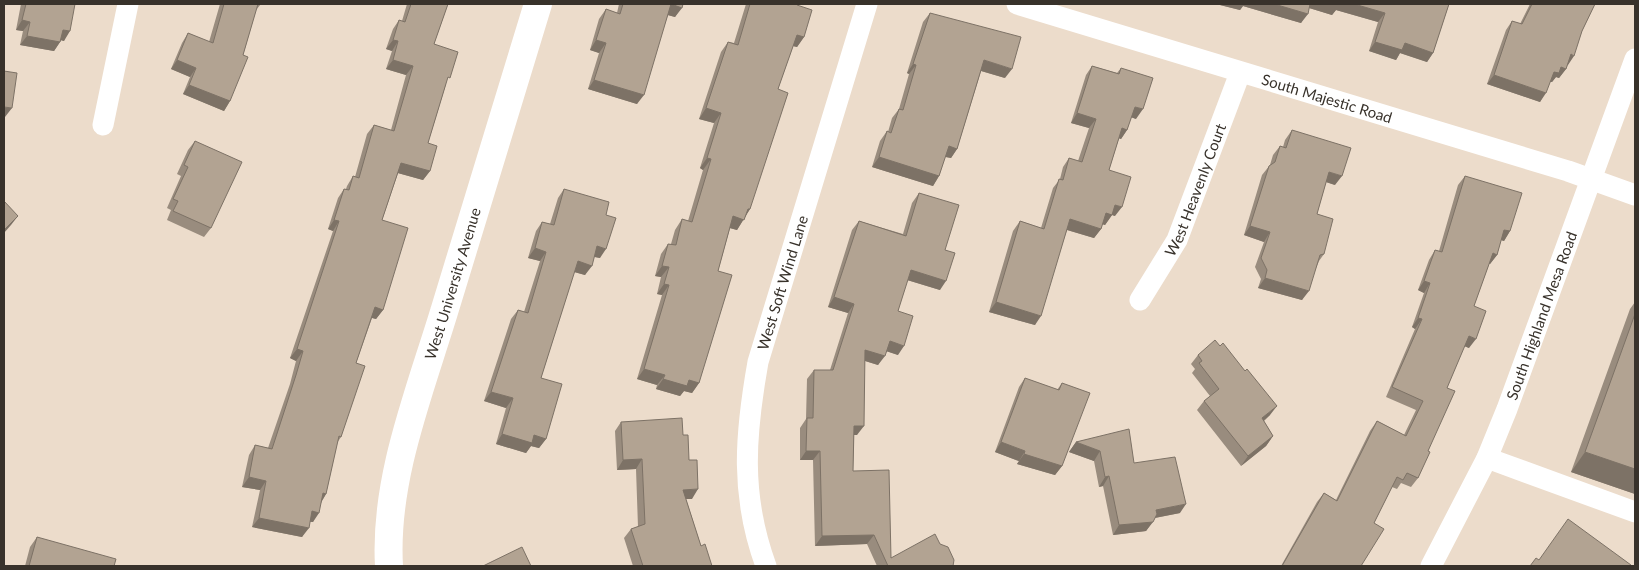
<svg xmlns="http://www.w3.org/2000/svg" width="1639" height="570" viewBox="0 0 1639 570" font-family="Lato,sans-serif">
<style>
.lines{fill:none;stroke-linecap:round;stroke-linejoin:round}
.minor{stroke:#fff;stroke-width:21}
.tertiary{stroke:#fff;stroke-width:28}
.wall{fill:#998c7e}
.shaded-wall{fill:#7d7266}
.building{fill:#b2a392;stroke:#7d7266}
.labels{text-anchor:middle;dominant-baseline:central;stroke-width:5;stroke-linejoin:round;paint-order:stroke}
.street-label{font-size:15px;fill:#38322b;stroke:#fae9d8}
</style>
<rect width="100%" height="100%" fill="#ecdccb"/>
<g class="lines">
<g class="minor">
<path id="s1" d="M1017,4L1568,171L1635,195"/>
<path d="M103,125L128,4"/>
<path id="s2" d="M1140,300L1177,240L1240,73"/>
<path d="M1487,458L1635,512"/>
<path id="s3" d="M766,566C740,495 745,435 758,362L867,4"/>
<path id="s4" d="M1431,566L1487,458L1507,409L1635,59"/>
</g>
<path class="tertiary" id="s5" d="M389,566C384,480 419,394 444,312C475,209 506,106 538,4"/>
</g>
<path class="wall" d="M21,4H75L64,41L61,40L60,42L54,51L20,45L23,31L16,30Z
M220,4H261L256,10L230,101L224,111L183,94L190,77L171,69L182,43L188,33L209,42Z
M407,4H448L434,44L446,84L428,143L430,171L423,180L398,173L382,220L383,310L376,319L372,318L356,363L341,437L337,443L326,494L322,501L313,522H310L302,537L252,527L260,490L242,487L249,455L255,445L268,448L290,384L296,361L290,358L333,231L328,229L338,198L344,189H346L347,186L353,176L355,177L367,134L374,125L391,130L406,75L386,69L392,51L386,49L393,29L399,20L402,21Z
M619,4H683L675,17L668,15L637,104L588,89L599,53L590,50L599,19L606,9L617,13Z
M746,4H797V5L804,37L797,47L793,46L778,89L750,209L737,230L730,228L718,271L699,383L692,393L684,391L680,396L656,389L657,385L637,379L662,295L657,294L661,277L655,276L661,254L668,244H671L675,230L682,219L688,221L703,170L700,168L714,123L699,119L721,52L728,42L734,43Z
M1216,4H1449L1433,53L1427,62L1400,53L1396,60L1369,51L1378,22L1336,10L1332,15L1309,8L1301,23L1243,6L1240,10Z
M1530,4H1595L1582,31L1566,69L1559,78L1556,77L1552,82H1550L1540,102L1487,84L1506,30L1512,21L1520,24Z
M930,13L1005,78L981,71L957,149L951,158L945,157L939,176L933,186L872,167L880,141L887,131L888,132L892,118L899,109L909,74L907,73L923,22Z
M1092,66L1117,73L1121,68L1136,119L1131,117L1127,130L1121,139L1119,138L1109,170L1115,216L1112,215L1105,225L1102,224L1101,229L1094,238L1067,230L1035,325L989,312L1013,231L1020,221L1041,228L1053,188L1060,179L1063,167L1069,158L1078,161L1089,128L1071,123L1086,75Z
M1292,130L1335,185L1326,182L1317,214L1324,254L1319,261L1302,300L1258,288L1261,279L1255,267L1264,242L1244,235L1262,175L1270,165L1273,155L1280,146L1283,147L1285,140Z
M195,141L211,228L204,237L167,220L171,210L167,208L181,176L177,174L188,150Z
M1465,176L1510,231L1504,241L1501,240L1497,255L1490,264H1489L1474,306L1469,348L1464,346L1447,388L1428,451L1418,478L1411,487L1401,483L1397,489L1392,487L1374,523L1361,566H1281L1317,502L1324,493L1336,500L1370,431L1377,421L1404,435L1416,410L1386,397L1415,329L1412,327L1424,293L1418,290L1429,260L1435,250L1439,251L1458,185Z
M564,189L606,215L600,258L594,257L585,275L574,272L541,378L546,439L539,448L531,446L526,453L496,444L506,408L484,401L511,319L518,310L524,312L540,261L528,258L536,231L542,222L550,224L558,198Z
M919,193L945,250L940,290L907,280L898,311V355L886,351L878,365L865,361L857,435H854L853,471L891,558L953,566H877L867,544L815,546L813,460H800V428L806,419L807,379L814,370H830L848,313L828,307L852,230L859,221L903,234L912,203Z
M1635,302V494L1571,472L1630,309Z
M1198,355L1270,415L1264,421L1273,436L1266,446L1241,466L1197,410L1204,401L1210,396L1192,373L1195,369L1191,364Z
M1025,378L1057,390L1062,383V466L1055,475L1017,464L1019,461L995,452L1019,387Z
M621,422L683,435L689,460L692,499H686L701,546L712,566H633L624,538L631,529L638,527L636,469L617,470L615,431Z
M1076,442L1134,463L1180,513L1155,518L1146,531L1113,535L1103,486L1099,487L1094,461L1069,452Z
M37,537L114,566H25L30,547Z"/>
<path class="shaded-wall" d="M671,4L682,8L675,17L664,14Z
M1216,4H1274L1308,14L1301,23L1243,6L1240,10Z
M1308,4H1354L1385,13L1378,22L1336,10L1332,15L1306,7Z
M22,20L30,22L23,31L16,30Z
M63,30L70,31L64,41L56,39Z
M797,35L804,37L797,47L789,45Z
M27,36L60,42L54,51L20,45Z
M393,40L398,41L392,51L386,49Z
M596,40L606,43L599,53L590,50Z
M1375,42L1405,43L1433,53L1427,62L1400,53L1396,60L1369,51Z
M1571,54L1574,56L1568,65L1564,64Z
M177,60L196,68L190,77L171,69Z
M393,60L413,66L406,75L386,69Z
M984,60L1012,69L1005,78L978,70Z
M913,64L916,65L909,74L907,73Z
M1561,67L1566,69L1559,78L1556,77L1552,82L1547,81L1554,72Z
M1494,75L1546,93L1540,102L1487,84Z
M594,80L644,95L637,104L588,89Z
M189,85L230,101L224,111L183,94Z
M4,107L12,108L5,117H4Z
M1135,107L1143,109L1136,119L1128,116Z
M706,108L721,113L714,123L699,119Z
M1077,113L1096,119L1089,128L1071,123Z
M1122,128L1127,130L1121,139L1115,137Z
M949,146L957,149L951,158L942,156Z
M879,157L939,176L933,186L872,167Z
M707,158L711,159L703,170L700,168Z
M401,163L430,171L423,180L394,172Z
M1329,172L1342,176L1335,185L1323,181Z
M1115,205L1122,207L1115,216L1112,215L1105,225L1099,223L1106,213Z
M748,209H750L737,230L726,227L733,216Z
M18,216L11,225L4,233V230Z
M1070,219L1101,229L1094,238L1064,229Z
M334,220L339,221L333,231L328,229Z
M1250,226L1270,232L1264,242L1244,235Z
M1504,230L1510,231L1504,241L1498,239Z
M597,246L606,249L600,258L591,256Z
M535,248L546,252L540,261L528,258Z
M1493,253L1497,255L1490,264L1486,263Z
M578,261L592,266L585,275L571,271Z
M662,266L669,267L661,277L655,276Z
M911,270L946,281L940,290L904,279Z
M1265,278L1309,291L1302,300L1258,288Z
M1424,281L1430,283L1424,293L1418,290Z
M664,284L669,285L662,295L657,294Z
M834,297L854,304L848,313L828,307Z
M996,302L1041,316L1035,325L989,312Z
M375,307L383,310L376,319L369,317Z
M1418,318L1422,319L1415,329L1412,327Z
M1469,336L1476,339L1469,348L1462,345Z
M890,341L904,346L898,355L883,350Z
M297,349L303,351L296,361L290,358Z
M865,350L885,356L878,365L859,359Z
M644,369L665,375L657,385L637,379Z
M663,379L689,380L699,383L692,393L684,391L680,396L656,389Z
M491,392L513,398L506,408L484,401Z
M1277,406L1270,415L1256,427L1262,418Z
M854,426H864L857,435H848Z
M502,434L534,435L546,439L539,448L531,446L526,453L496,444Z
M1273,436L1266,446L1241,466L1248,456Z
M1001,442L1025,451L1019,461L995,452Z
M1076,442L1100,451L1094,461L1069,452Z
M806,451H820L813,460H800Z
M1585,452L1635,469V494L1571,472Z
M1024,454L1062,466L1055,475L1017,464Z
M642,459L636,469L617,470L623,460Z
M1109,476L1103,486L1099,487L1105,477Z
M249,477L266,481L260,490L242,487Z
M698,489L692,499H676L683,490Z
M323,493L326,494L320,504Z
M1186,504L1180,513L1149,519L1156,510Z
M312,511L319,513L313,522L306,521Z
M259,518L309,528L302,537L252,527Z
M1153,522L1146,531L1113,535L1119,525Z
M874,535L867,544L815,546L822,536Z"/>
<path class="building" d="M26,4H75L70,31L63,30L60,42L27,36L30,22L22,20Z
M224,4H258L243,55L248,57L230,101L189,85L196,68L177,60L188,33L213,43Z
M411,4H448L434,44L458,52L450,78L448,77L428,143L437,146L430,171L401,163L382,220L408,228L383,310L375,307L356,363L365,366L341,437L339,436L326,494L323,493L319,513L312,511L309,528L259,518L266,481L249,477L255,445L272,449L296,375L303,351L297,349L339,221L334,220L344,189L349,190L353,176L359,178L374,125L394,131L413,66L393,60L398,41L393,40L399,20L405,22Z
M623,4H683L682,8L671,4L644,95L594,80L606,43L596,40L606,9L620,14Z
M750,4H797V5L812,10L804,37L797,35L778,89L788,93L750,209H748L744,220L733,216L718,271L732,275L699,383L689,380L687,386L663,379L665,375L644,369L669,285L664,284L669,267L662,266L668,244L676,245L682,219L692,222L711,159L707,158L721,113L706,108L728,42L738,45Z
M1274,4H1310L1308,14Z
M1354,4H1449L1433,53L1405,43L1402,50L1375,42L1385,13Z
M1532,4H1595L1582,31L1574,56L1571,54L1566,69L1561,67L1559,73L1554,72L1546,93L1494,75L1512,21L1522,24Z
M930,13L1021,37L1012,69L984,60L957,149L949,146L939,176L879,157L887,131L891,133L899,109L903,110L916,65L913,64Z
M1092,66L1119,74L1121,68L1153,78L1143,109L1135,107L1127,130L1122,128L1109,170L1131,177L1122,207L1115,205L1112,215L1106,213L1101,229L1070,219L1041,316L996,302L1020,221L1044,229L1059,179L1063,180L1069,158L1082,162L1096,119L1077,113Z
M4,71L17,73L12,108L4,107Z
M1292,130L1351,148L1342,176L1329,172L1317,214L1333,219L1324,254L1320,255L1309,291L1265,278L1267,270L1261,258L1270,232L1250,226L1269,166L1275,162L1280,146L1286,148Z
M195,141L242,162L211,228L173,211L178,201L173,199L188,167L184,165Z
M1465,176L1522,193L1510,231L1504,230L1497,255L1493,253L1474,306L1486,311L1476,339L1469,336L1447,388L1455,391L1428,451L1430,452L1418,478L1407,473L1403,480L1397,477L1374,523L1384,529L1361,566H1282L1324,493L1337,501L1377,421L1406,436L1423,401L1392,387L1422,319L1418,318L1430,283L1424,281L1435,250L1442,252Z
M564,189L609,202L606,215L616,218L606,249L597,246L592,266L578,261L541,378L562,384L546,439L534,435L532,443L502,434L513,398L491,392L518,310L528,313L546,252L535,248L542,222L554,225Z
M919,193L959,205L945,250L955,253L946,281L911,270L898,311L913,316L904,346L890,341L885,356L865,350L864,426H854L853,471L889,470L891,558L935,534L940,544L948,547L954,560L953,566H888L874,535L822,536L820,451H806L807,418H813L814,370H833L854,304L834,297L859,221L906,236Z
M4,201L18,216L4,230Z
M1635,314V469L1585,452Z
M1215,340L1220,346L1223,343L1245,371L1247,369L1277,406L1262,418L1273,436L1248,456L1204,401L1219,389L1199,363L1202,361L1198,355Z
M1025,378L1059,390L1062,383L1090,393L1062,466L1024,454L1025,451L1001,442Z
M682,418L683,435H688L689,460H697L698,489L683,490L701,546L705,544L712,566H643L631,529L645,524L642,459L623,460L621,422Z
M1129,429L1134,463L1175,457L1186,504L1156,510L1157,514L1153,522L1119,525L1109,476L1105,477L1100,451L1076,442Z
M1568,519L1631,565V566H1530L1536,558L1539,560Z
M37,537L116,559L114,566H29Z
M522,547L531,566H483Z"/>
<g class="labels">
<g class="street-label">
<text stroke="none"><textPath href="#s1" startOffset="324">South Majestic Road</textPath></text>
<text stroke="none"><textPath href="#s2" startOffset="124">West Heavenly Court</textPath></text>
<text stroke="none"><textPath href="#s3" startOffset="290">West Soft Wind Lane</textPath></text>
<text stroke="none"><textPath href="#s5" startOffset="291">West University Avenue</textPath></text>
<text stroke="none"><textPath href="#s4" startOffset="274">South Highland Mesa Road</textPath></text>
</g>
</g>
<rect width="1639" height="570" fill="none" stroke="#38322b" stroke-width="10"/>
</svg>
